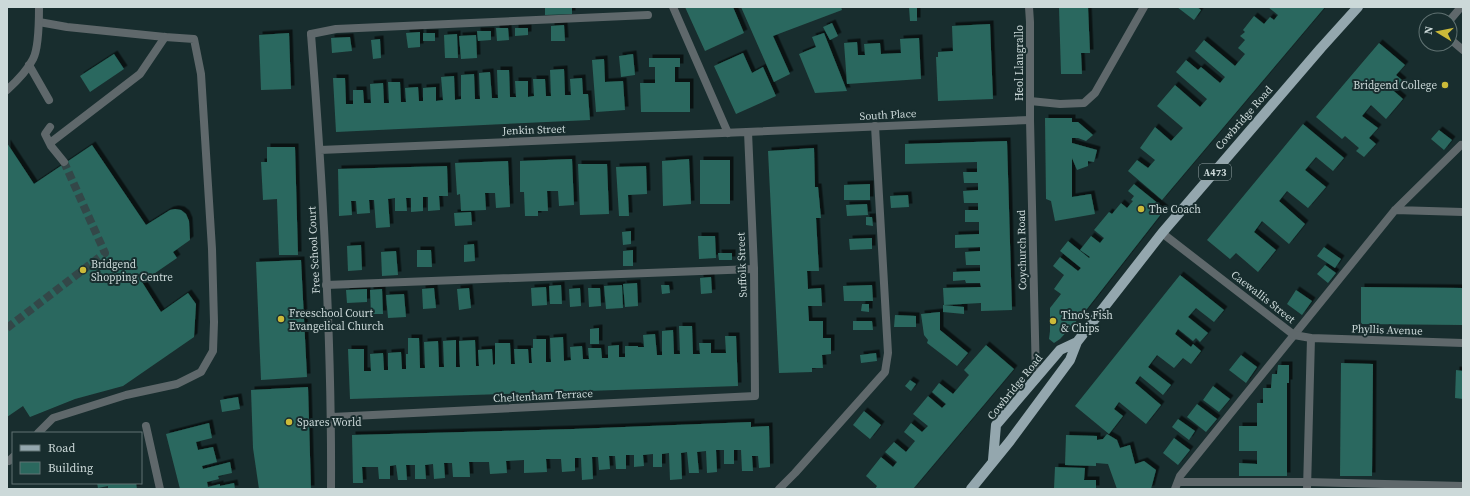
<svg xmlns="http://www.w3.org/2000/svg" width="1470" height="496" viewBox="0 0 1470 496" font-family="'Source Serif 4',serif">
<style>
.building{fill:#2b685e;filter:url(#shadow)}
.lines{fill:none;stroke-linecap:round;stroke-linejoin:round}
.pedestrian-tunnel{stroke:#334748;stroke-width:8;stroke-dasharray:8 4;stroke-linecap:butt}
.service{stroke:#5f686b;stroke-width:8}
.pedestrian{stroke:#5f686b;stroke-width:8}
.minor{stroke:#5f686b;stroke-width:8}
.tertiary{stroke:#5f686b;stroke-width:8}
.primary{stroke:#94a7ae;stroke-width:10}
.poi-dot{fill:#cbba39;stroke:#182d2e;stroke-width:1.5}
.labels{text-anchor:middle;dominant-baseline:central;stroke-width:4;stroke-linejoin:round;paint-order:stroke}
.shield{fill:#182d2e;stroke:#96a5a6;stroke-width:1}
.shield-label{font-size:10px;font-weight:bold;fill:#ccd9d9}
.street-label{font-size:11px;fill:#ccd9d9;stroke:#182d2e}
.poi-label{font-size:11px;fill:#ccd9d9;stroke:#182d2e;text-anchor:start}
</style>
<defs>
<filter id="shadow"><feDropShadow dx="3.5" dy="-3.5" stdDeviation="0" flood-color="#0009"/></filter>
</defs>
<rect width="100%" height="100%" fill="#182d2e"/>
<path class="building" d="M545,7H572V14L545,15Z
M685,7H733L744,33L705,51Z
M741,7H841L842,10L773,36L790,74L774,82Z
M909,7H917V21H910Z
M1059,7H1088L1090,53H1081L1082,74H1061Z
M1177,7H1197L1201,10L1194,20Z
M1268,7H1325L1162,200L1128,171L1137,160L1148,168L1155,160L1140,148L1155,127L1171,141L1183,128L1157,106L1175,85L1200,107L1207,99L1176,72L1186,60L1198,70L1201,67L1220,83L1225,77L1195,51L1204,40L1235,66L1245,54L1238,48L1245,40L1240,36L1245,32L1243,30L1254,16L1264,24L1270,17L1274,20L1278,15Z
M832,23L838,36L830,40L823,27Z
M990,24L993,99L938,101L936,57H938V52L953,51L952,26Z
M564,25L565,41H551V26Z
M496,28H508L509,40L497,41Z
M515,28H528V35L515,36Z
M477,31H491V40L478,41Z
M420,32V47L408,48L406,33Z
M289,33L291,89L261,90L259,35Z
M423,33H435V41H423Z
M824,33L847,91L815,93L799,54L816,47L812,37Z
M457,34L458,58H445L444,35Z
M476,35L477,58L461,59L459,36Z
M350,37L352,51L332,53L331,38Z
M919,38L921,79L847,84L844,43L857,42L858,55H865L864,44L880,43L881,54L901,53L900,39Z
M380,39L381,58L373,59L371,40Z
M1379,43L1405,65L1396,75L1403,81L1397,88L1390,82L1388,86L1403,99L1386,119L1371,105L1362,116L1378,128L1369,138L1376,144L1364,157L1356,151L1359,148L1345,136L1342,139L1316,117Z
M743,53L752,73L763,67L776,96L736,114L714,66Z
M114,54L124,69L90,92L80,76Z
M633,54L635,75L621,77L619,56Z
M649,58H680V67H675V82H690V112H641L640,83H655V67H649Z
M604,59L605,82L623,81L625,110L596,112L592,60Z
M564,69L565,95H571L570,79L582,78L583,94H588L590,120L336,132L333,78H345L346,104H353V90H363L364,103H371L370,84L383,83L384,103H389L388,82H400L401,102H406L405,88L418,87L419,101H423V88L436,87V101L443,100L441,77L454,76L455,100L461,99V75L474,74L475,99H480L479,73L490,72L492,98H498L497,70H509L510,97H516L515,81H528V97L534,96L533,79H545L546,96H551L550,70Z
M1045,118H1072V122H1078L1093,135L1086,141L1078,138H1072V143L1097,150L1094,162L1088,161V166L1077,170L1072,158V197L1091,194L1095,214L1055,221L1051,201L1046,199Z
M1303,124L1344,158L1333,171L1316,157L1305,170L1326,187L1308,208L1287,191L1279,201L1305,224L1289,244L1262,221L1254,232L1276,250L1258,272L1236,253L1230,259L1207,240Z
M1439,130L1452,140L1444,150L1431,139Z
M1007,141L1012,310L981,311V303L944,305L943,288L981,287L980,283H966L965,280L953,281V272L980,271V265H966L965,252L980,251V247L955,248V235L979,234V222H965V210H978V203H964L963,191L978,190V183H964L963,172H977V162L905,164V144Z
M7,143L34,184L92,145L146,225L170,210L175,209L181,210L186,214L189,221L190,240L173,252L177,258L142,282L161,312L188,293L196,304L194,337L123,386L75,399L30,417L23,406L7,417Z
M267,147H295L298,255H279L277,199L263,200L261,162H267Z
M814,148L815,187H818L821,218H816L819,271H807L808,289L821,288L822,306H808L809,321H823V338H831V354L822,355L823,368H812V372L779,373L768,151Z
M572,159L574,205L559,206L558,191H547L548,211H538V216H525L524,192H520V161Z
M689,159L691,204L663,206L662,161Z
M700,160H730V204H700Z
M508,161L510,207L496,208L495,193H485L486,210L461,211L460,194L457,195L455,163Z
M578,164H607L609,214L580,215Z
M447,166L448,196H439L440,210L428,211V197H423V211L411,212V198H406L407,211H395V198L388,199L390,227L376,228L374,200H369L370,213L357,214L356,201H351L352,215L339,216L338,169Z
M646,166L647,194L628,195L629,216H619L616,167Z
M870,184V200H844V185Z
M1134,184L1165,209L1083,314L1060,339L1054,343L1049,339L1050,331V308L1061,294L1054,289L1064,275L1053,266L1060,257L1078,271L1081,268L1060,251L1068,241L1089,258L1090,257L1080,250L1091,236L1100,243L1104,238L1094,230L1109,212L1112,214L1121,203L1127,208L1133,201L1131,200L1134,196L1128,191Z
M908,195L909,207L891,208L890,196Z
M867,204L868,215L847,216L846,205Z
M471,212L472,225L455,226L454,213Z
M866,217H872L873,226L866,225Z
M631,231V244L623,245L622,232Z
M698,236H715L716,258L699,259Z
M872,238V249L850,250L849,239Z
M474,244L475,261L464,262V245Z
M361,245L362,270L348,271L347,246Z
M1324,247L1341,259L1335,268L1317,256Z
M417,250H431L432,267H417Z
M633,250V266H623V251Z
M396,251L398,275L382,276L381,252Z
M718,253H732V260H719Z
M301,260L307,377L261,380L256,262Z
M1325,265L1336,273L1328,283L1317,274Z
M1180,275L1224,310L1214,322L1196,308L1188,317L1208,333L1200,342L1196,338L1193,341L1178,329L1175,334L1191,347L1193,344L1201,351L1191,364L1183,358L1174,368L1157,355L1148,367L1171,385L1163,395L1140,376L1135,383L1161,405L1146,424L1119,402L1114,409L1123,416L1109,434L1075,406Z
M711,277L712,293L701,294L700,278Z
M637,283L638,306L625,307L623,284Z
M561,285L562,304H550L549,286Z
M622,285L623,308L606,309L604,286Z
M661,285H669L670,293L662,294Z
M872,285L873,301H844L843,286Z
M546,287L547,305L532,306L531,288Z
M1361,287L1463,288V325L1361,324Z
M434,288L436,308L423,309L422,289Z
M469,288L471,308L459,310L457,289Z
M580,288L581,306L570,307L569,289Z
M588,288H600L601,306L589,307Z
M367,289V302L347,303L346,290Z
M382,289L383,314H371L370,290Z
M1296,290L1312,301L1302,315L1287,304Z
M404,294L406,317L388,318L386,295Z
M862,304H869V312L861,311Z
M943,305L964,307V314L943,312Z
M940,312V330L968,353L957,366L927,343L928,340L924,335L921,314Z
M895,315L916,316V327H894Z
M853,321H872L873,330H853Z
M679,326H692L693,354H700L699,343H711V353H726L725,336H736L738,386L350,399L348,349H364V371H371L370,354L383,353L384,370H388V353L401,352L402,369H406V354H408V338H419L420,368H425L424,342L438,341L439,367H444L443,341L456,340V367H460L459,341L475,340L476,366H479L478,350L492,349L493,365L495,364V343H510L511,364H515L514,349H528L529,363H532L531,348H533V339H546V362H551L550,338L563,337L564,361L571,360L570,347L582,346L583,359H589L588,348H601L602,358H608V346L619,345V357H625V346H638V347H644L643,335L655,334L657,355H662V331L673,330L674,354H680Z
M599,328V344H590V329Z
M986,345L1014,369L913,489H875L877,486L866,476L881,457L893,467L897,462L885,452L894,442L906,452L915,441L904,432L911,423L922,432L928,426L913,414L928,396L942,408L946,404L932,392L939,383L953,394L969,375L964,370Z
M876,353L877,361L861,363L860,355Z
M1241,355L1257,367L1246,383L1229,370Z
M1341,363L1373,364L1372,476H1340Z
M1278,365H1289V383H1287V476H1239V463L1257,464V451H1239V426H1257V403H1263V388H1271L1272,374H1277Z
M1456,370L1463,371V399L1455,398Z
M910,380L916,384L911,391L905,386Z
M1213,386L1230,399L1219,412L1203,400Z
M308,387L311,489H259L253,448L251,390Z
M238,397L240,409L222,412L220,400Z
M1197,404L1217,419L1206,432L1187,417Z
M864,411L881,425L870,439L853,425Z
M1178,419L1195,431L1189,440L1172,427Z
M751,422V427L769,426L770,467L759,468L758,456H752L753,471H742L741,450H734V464H724V450H716L717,472L707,473L706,451L697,452L699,473H689L687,452L681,453L682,479L670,480L669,453L662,454V467H653V454L643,455L644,466L634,467V455H626V469H616L615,456H609L610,469L599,470L598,457H592L593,479L582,480L581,458H575V471L562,472L561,459H546L547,472L524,473V460L506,461L507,473L490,474L489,462H469L470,477H453L452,463H444L445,478L434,479L433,464L425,465L426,479H415V465H406L407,480H398L396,465L390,466V479H379L378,467H362L363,483H353L352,435L573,429Z
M209,423L212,438L196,442L198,450L213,447L217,462L202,466L203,469L230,462L232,473L218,476L219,479L207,482L208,487L220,484V486L234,483L235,489H180L166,434Z
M1107,434L1117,440L1120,448L1130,445L1135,464L1144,461L1156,470L1151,489H1117L1108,464L1096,463V466L1065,465L1066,435L1097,436V440L1103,439Z
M1174,438L1190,450L1178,465L1163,453Z
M1055,467L1085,468L1084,480H1096V489H1054Z
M97,483H136L137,489H108V486L98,488Z"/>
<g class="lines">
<path class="pedestrian-tunnel" d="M7,328L105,253L64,162"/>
<path class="service" d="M673,7L728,133
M1450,20L1461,7
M311,34L336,29L648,15
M1450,39L1463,50
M1030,101L1060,104L1084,103L1095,93L1144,7
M1395,210L1463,212
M326,285L754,269
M38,433L53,418L126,395L177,384L201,372L213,351L214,322L212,249L201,74L194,39L165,37L67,27L39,22
M9,461L13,457
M1178,482H1307L1463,486
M779,489L795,473L885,372L888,353L875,126
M1175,489L1180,476L1395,210L1461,145"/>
<path class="pedestrian" d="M29,65L49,100
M50,127L45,134L51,146L64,162
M50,143L140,74L165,37"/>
<path class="minor" d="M311,34C323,185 332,337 331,489
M320,150L1030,120
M1162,233L1294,335L1311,338L1307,489
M1311,338L1463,343
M332,417L755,396L754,269L748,132
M146,426L160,489"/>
<path class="tertiary" d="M1029,7L1030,22V120L1036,379
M7,90C17,81 27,71 33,59C39,48 39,20 39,7"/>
<path class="primary" d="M993,460L996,425L1060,350L1077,342
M971,489L1010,441L1070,360L1077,342L1162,233L1321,48L1358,7"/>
</g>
<g class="poi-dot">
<circle cx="1445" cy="85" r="4"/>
<circle cx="1141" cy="209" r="4"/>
<circle cx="83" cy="270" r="4"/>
<circle cx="281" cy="319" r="4"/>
<circle cx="1053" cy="321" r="4"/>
<circle cx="289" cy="422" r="4"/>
</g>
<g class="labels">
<rect class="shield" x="1199" y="164" width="32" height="16" rx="3"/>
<g class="shield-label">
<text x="1215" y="172">A473</text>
</g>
<g class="street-label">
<text transform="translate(1019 63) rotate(-90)">Heol Llangrallo</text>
<text transform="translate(888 115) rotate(-3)">South Place</text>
<text transform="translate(1244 118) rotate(-49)">Cowbridge Road</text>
<text transform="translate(534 130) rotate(-2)">Jenkin Street</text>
<text transform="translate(314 250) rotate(-93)">Free School Court</text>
<text transform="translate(1022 250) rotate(-91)">Coychurch Road</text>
<text transform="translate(742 265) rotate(-92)">Suffolk Street</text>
<text transform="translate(1263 297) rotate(38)">Caewallis Street</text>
<text transform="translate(1387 330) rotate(2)">Phyllis Avenue</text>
<text transform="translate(1015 387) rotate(-51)">Cowbridge Road</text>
<text transform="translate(543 396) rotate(-3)">Cheltenham Terrace</text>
</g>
<g class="poi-label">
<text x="1437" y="85" text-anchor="end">Bridgend College</text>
<text x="1149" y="209">The Coach</text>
<text x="91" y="264">Bridgend<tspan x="91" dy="13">Shopping Centre</tspan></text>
<text x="289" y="313">Freeschool Court<tspan x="289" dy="13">Evangelical Church</tspan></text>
<text x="1061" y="315">Tino's Fish<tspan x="1061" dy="13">&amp; Chips</tspan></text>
<text x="297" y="422">Spares World</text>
</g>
</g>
<rect width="1470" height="496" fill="none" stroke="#ccd9d9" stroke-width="16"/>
<rect x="12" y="432" width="130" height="52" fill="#182d2e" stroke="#607272"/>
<rect x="20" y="445" width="20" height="6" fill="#94a7ae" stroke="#607272"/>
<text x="48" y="452" font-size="12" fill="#ccd9d9">Road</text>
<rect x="20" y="462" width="20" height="12" fill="#2b685e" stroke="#607272"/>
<text x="48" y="472" font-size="12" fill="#ccd9d9">Building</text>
<g transform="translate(1438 32) rotate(280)"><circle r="19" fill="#182d2e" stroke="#607272"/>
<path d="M0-3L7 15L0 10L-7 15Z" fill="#cbba39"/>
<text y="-6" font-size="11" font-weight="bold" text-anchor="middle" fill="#ccd9d9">N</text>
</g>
</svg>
